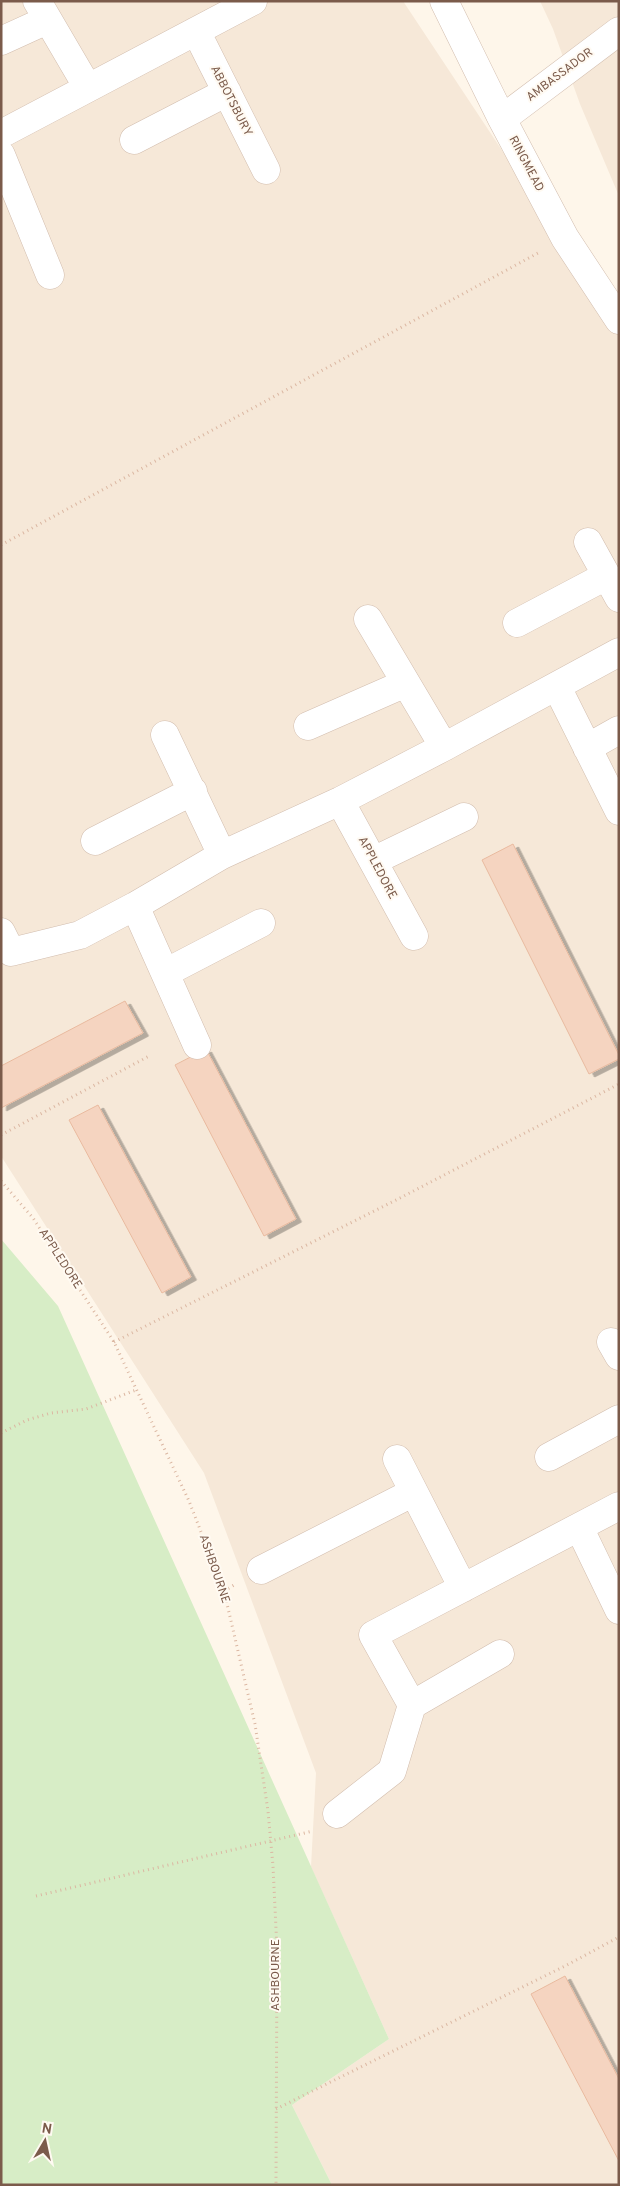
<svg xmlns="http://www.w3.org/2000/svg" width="620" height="2186" viewBox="0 0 620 2186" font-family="Overpass,sans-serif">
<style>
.residential{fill:#f6e8d8}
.green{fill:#d7edc6}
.building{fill:#f5d4c0;stroke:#e9ba9f;filter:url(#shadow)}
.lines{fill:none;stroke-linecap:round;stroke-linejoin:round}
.minor-casing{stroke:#d2bdae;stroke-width:29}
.path{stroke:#dbb7a2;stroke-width:3;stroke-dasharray:1 4;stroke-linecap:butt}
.minor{stroke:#fff;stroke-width:28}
.labels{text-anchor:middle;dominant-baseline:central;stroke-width:4;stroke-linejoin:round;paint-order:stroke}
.street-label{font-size:12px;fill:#7b5b4b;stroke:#fffaf2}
</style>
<defs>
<filter id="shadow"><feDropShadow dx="5.5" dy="3" stdDeviation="0" flood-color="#0004"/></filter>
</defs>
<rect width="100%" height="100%" fill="#fef6ea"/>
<path class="residential" d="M1,1H403L619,327V2185H332L292,2105L389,2039L311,1867L316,1773L204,1473L1,1156Z
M540,1H619V196L580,104L553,29Z"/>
<path class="green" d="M1,1239L58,1306L389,2039L292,2105L332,2185H1Z"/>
<path class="building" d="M513,844L619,1055V1059L589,1074L482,860Z
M125,1001L143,1033L1,1108V1066Z
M206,1049L296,1219L264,1236L175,1065Z
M98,1105L191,1277L162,1293L69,1120Z
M565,1976L619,2079V2161L531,1994Z"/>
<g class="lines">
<defs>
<path id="minor" d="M37,1L88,88
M444,1L502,119L565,238L619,320
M196,31L266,170
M1,41L47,20
M502,119L619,31
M1,134L253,1
M134,140L227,92
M1,155L50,275
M588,542L619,598
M368,619L444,747
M517,623L606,576
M557,687L619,811
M308,726L406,683
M165,735L222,855
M587,748L619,730
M340,801L414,936
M95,841L193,791
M373,861L464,817
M135,906L197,1045
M1,932L11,952L80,935L135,906L222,855L340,801L444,747L619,652
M165,973L261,923
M611,1342L619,1356
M549,1457L619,1419
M397,1459L463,1588
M579,1527L619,1610
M261,1570L414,1492
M412,1705L500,1654
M337,1814L392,1771L412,1705L373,1635L619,1506"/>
</defs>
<use href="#minor" class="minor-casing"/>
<path class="path" d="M1,545L538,253
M1,1135L151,1055
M1,1181L33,1218L114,1342L189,1501L224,1591L255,1724L268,1811L273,1866L277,1950L276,2185
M114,1342L400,1198L619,1084
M1,1433L27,1420L51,1413L86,1409L136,1390
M224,1591L234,1585
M36,1896L313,1831
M276,2109L567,1965L619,1937"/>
<use href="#minor" class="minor"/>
</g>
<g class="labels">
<g class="street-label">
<text transform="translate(560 75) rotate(-37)">AMBASSADOR</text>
<text transform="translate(231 101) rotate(63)">ABBOTSBURY</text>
<text transform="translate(526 164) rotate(62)">RINGMEAD</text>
<text transform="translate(377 868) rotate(62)">APPLEDORE</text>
<text transform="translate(60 1259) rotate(57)">APPLEDORE</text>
<text transform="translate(214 1569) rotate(71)">ASHBOURNE</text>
<text transform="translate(276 1975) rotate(-90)">ASHBOURNE</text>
</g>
</g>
<rect width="620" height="2186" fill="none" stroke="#7b5b4b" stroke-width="5"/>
<g transform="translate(45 2141) rotate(9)" stroke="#fffaf2" stroke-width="4" paint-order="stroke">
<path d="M0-4L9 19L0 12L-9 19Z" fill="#7b5b4b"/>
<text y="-8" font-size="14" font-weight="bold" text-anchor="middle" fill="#7b5b4b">N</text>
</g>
</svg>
